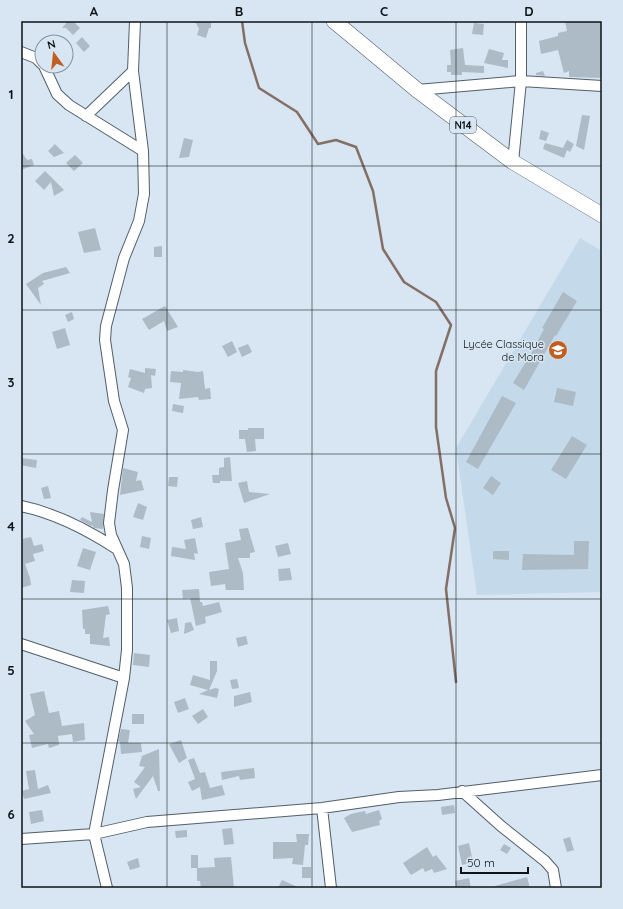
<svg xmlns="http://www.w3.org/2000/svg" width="623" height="909" viewBox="0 0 623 909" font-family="Quicksand,sans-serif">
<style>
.built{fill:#c4d9ea}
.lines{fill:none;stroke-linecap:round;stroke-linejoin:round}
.stream{stroke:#846f66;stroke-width:2.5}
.building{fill:#acbbc6}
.minor-casing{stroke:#525f69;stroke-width:12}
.highway-casing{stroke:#525f69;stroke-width:16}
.minor{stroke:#fff;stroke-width:10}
.highway{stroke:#fff;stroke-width:15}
.grid{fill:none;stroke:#0e1317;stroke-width:1;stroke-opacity:0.55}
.labels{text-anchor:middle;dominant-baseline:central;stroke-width:3;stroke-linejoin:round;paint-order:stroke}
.shield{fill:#d7e6f2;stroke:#4a5259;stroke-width:1}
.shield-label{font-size:10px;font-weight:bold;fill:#0e1317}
.poi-label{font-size:11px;fill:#0e1317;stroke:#d7e6f2;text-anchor:end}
.neatline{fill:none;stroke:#0e1317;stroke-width:1.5}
.grid-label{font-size:13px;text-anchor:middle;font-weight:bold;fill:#0e1317}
</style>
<rect width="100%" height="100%" fill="#d7e6f2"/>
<path class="built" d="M580,238L602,251V592L477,595L456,448Z"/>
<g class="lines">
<path class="stream" d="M242,21L245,43L259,88L297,112L318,144L336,140L356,147L373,191L383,249L404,282L436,302L451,325L436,371V427L446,498L455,528L446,589L456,682"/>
</g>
<path class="building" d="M68,21H73L80,28L73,35L66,28H62Z
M195,21H211V28H209L206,38L197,35L199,29Z
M565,21H600L602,28V78L569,77V71L564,73L558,50L541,54L539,41L558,36V33L567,31Z
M474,23L484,24L483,35L472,34Z
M82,37L90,46L84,52L76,43Z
M463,48L465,65L484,66V73L462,72V75H451V72H447V65H451L450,50Z
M489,49L504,53L502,60H508V68L484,63Z
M543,71L545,76L536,75V73Z
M582,115L590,116L584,150L576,146Z
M541,130L549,133L546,141L539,139Z
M184,138L193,140L189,157L179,158Z
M567,140L574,144L570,152L567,150L564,158L543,149L545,143L563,148Z
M55,144L64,153L54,157L48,151Z
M21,151L27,160L32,159L34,165L21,170Z
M75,155L83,163L74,171L66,163Z
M45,171L64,190L54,196L51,182L44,190L35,181Z
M95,228L101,250L84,253L78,232Z
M162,246V257H154V247Z
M66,267L70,273L42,281L44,284L38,288L41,305L26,284L43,273Z
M563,292L577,301L556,336L555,335L524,390L513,383L532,352L544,329L542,328Z
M165,306L178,327L167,331L164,321L149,330L142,319Z
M72,312L74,319L68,322L65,315Z
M65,328L70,345L57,349L52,332Z
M232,341L237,352L228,357L222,346Z
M248,344L252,352L242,357L238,348Z
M145,368L156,369L155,376L151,375L152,388L145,389L144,393L128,387L131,378L128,377L130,369L145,373Z
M183,370L198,372L203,371L205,389L210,388L211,399L199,400L198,397L179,399L181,383L170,382L171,371L183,372Z
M557,388L576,392L573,406L554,402Z
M502,396L516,403L478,469L466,462Z
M173,404L184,406L183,413L172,411Z
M248,428H264V439H255L256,451L247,452L245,439H239V430H248Z
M572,436L587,445L566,479L551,470Z
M230,457L232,481H220V483H213L212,475H219V468L224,467V458Z
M21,458L37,460L36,468L21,465Z
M123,468L138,472L136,481L141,480L144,490L120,495Z
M491,476L501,483L493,495L483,488Z
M169,477H178L177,487L168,486Z
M247,481L249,492L270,494L244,503L238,483Z
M48,486L51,498L44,499L41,488Z
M138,503L147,507L143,520L133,517Z
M90,512L104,514L103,529L94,528L92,525L91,526L80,520L82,517L92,522Z
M201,517L203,527L193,529L191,520Z
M248,528L255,552L250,553V558H238L243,573L244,590H226L225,584L211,586L209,572L229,569L225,543L241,540L239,529Z
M142,536L151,538L149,549L140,547Z
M31,537L34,546L42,544L44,551L33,554L35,561L25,564L30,578L31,585L21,588V542H23L22,539Z
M195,538L198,554L194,553L195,560L171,556L172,547L186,549L184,540Z
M574,541H589L588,569L522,570L523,554L574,555Z
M288,543L291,554L278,557L275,546Z
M83,548L96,552L90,570L77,566Z
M493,551H509V560L493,559Z
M290,568L292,580L279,581L278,569Z
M72,580L85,581L84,593L70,592Z
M199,589L200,602H202L203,606L219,602L222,612L205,617L206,623L196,626L190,598L183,599L182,590Z
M108,606L110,614L106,615L103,638L109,637L110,646L90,644V634H85V629H83L82,610Z
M177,618L179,631L171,633L167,620Z
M191,622L194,630L184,634L185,623Z
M246,636L248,644L238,647L236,638Z
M134,653L150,655L149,667L133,665Z
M210,661H217V671L209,690L215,688L219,689L217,698L199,694L208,690L190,685L193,675L210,680Z
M237,679L239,688L232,689L230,680Z
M44,691L49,713L59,711L62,726L84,723L85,740L73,742L72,734L58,736L59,745L49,748L48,744L32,748L29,735L34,734L25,721L35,715L30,694Z
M250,692L252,702L234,707V696Z
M185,698L189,709L178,713L174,702Z
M203,709L208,717L198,724L192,716Z
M132,714H144V724H132Z
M121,729L130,730L128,743H141L142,752L121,754L120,742L118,741Z
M181,740L187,758L179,763L169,744Z
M159,749L160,791H158L153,776L136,799L133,789L141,787L134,782L145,767L139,766L142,756Z
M194,758L200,773L205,772L210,788L222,785L225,795L202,800L200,787L192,791L188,782L195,779L188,760Z
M254,768L255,778L240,780L239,776L222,780L221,772Z
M35,770L38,789L48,785L51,793L24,799L22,791L29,789L26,771Z
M454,805L455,813L442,815L441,807Z
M42,810L44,821L31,824L29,812Z
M379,810L382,819L379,821L380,825L352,832L344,818L351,814L365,811L366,814Z
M232,828L234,844L224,845L222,829Z
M187,830V837L176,838L175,831Z
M296,834H309L308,845H305L303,865L292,864L293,858L273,859V842H297Z
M570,837L574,850L567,852L563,839Z
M469,843L473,862L462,865L458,846Z
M504,844L511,848L507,854L500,850Z
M427,847L433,857L436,855L447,869L434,873L432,869L425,872L423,868L411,875L403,863Z
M191,855H198V868H191Z
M231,857L234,888H201L200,881H197V868L215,867L214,858Z
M138,858L140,867L130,870L127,862Z
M302,867H311V878H302Z
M527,877L530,888H495V886Z
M469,878L471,888H456L455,881Z
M282,880L300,888H278Z"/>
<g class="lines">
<defs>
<path id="minor" d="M21,52L36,58L42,64
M44,66L57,94L69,105L143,151
M417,90L521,81L602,86
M86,116L133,71
M513,162L521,81V21
M21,506C55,513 88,530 117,549
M21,644L124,678L94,834L107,888
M124,678L127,650V588L124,564L111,535L109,523L113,490L123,430L114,401L105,340L106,326L124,258L139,221L144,194L143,151L133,71L135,21
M462,791L501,826L545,861L553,870L556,888
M322,808L331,888
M21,839L94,834L147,822L322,808L399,797L438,795L602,775"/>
<path id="highway" d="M334,21L417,90L513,162L602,215"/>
</defs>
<use href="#minor" class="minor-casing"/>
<use href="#highway" class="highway-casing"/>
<use href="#minor" class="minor"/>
<use href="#highway" class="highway"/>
</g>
<path class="grid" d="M167,21V888M312,21V888M456,21V888M21,166H602M21,310H602M21,454H602M21,599H602M21,743H602"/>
<defs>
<symbol id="school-disc" viewBox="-11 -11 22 22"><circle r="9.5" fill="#c15f22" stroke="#d7e6f2"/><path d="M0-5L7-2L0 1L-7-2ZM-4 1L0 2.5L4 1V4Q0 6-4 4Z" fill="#fff"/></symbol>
</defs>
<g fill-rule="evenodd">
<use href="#school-disc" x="547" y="339" width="22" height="22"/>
</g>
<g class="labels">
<rect class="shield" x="450" y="117" width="26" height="16" rx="3"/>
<g class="shield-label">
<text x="463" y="125">N14</text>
</g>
<g class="poi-label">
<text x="544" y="344">Lycée Classique<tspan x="544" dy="13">de Mora</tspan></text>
</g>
</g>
<rect width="623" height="909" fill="none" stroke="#d7e6f2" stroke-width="44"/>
<g transform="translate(54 54) rotate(345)"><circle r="19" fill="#d7e6f2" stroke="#87929a"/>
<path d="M0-3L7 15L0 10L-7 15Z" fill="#c15f22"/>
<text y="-6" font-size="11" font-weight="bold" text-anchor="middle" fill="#0e1317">N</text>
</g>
<path d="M461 867v6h67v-6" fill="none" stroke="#0e1317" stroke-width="2"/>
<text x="467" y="867" font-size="12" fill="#0e1317" stroke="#d7e6f2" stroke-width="3" paint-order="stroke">50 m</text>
<rect x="22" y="22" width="579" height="865" class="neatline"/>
<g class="grid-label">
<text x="94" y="16">A</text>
<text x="239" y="16">B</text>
<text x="384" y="16">C</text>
<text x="529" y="16">D</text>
<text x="11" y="99">1</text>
<text x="11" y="243">2</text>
<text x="11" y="387">3</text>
<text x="11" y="531">4</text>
<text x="11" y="675">5</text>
<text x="11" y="819">6</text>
</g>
</svg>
